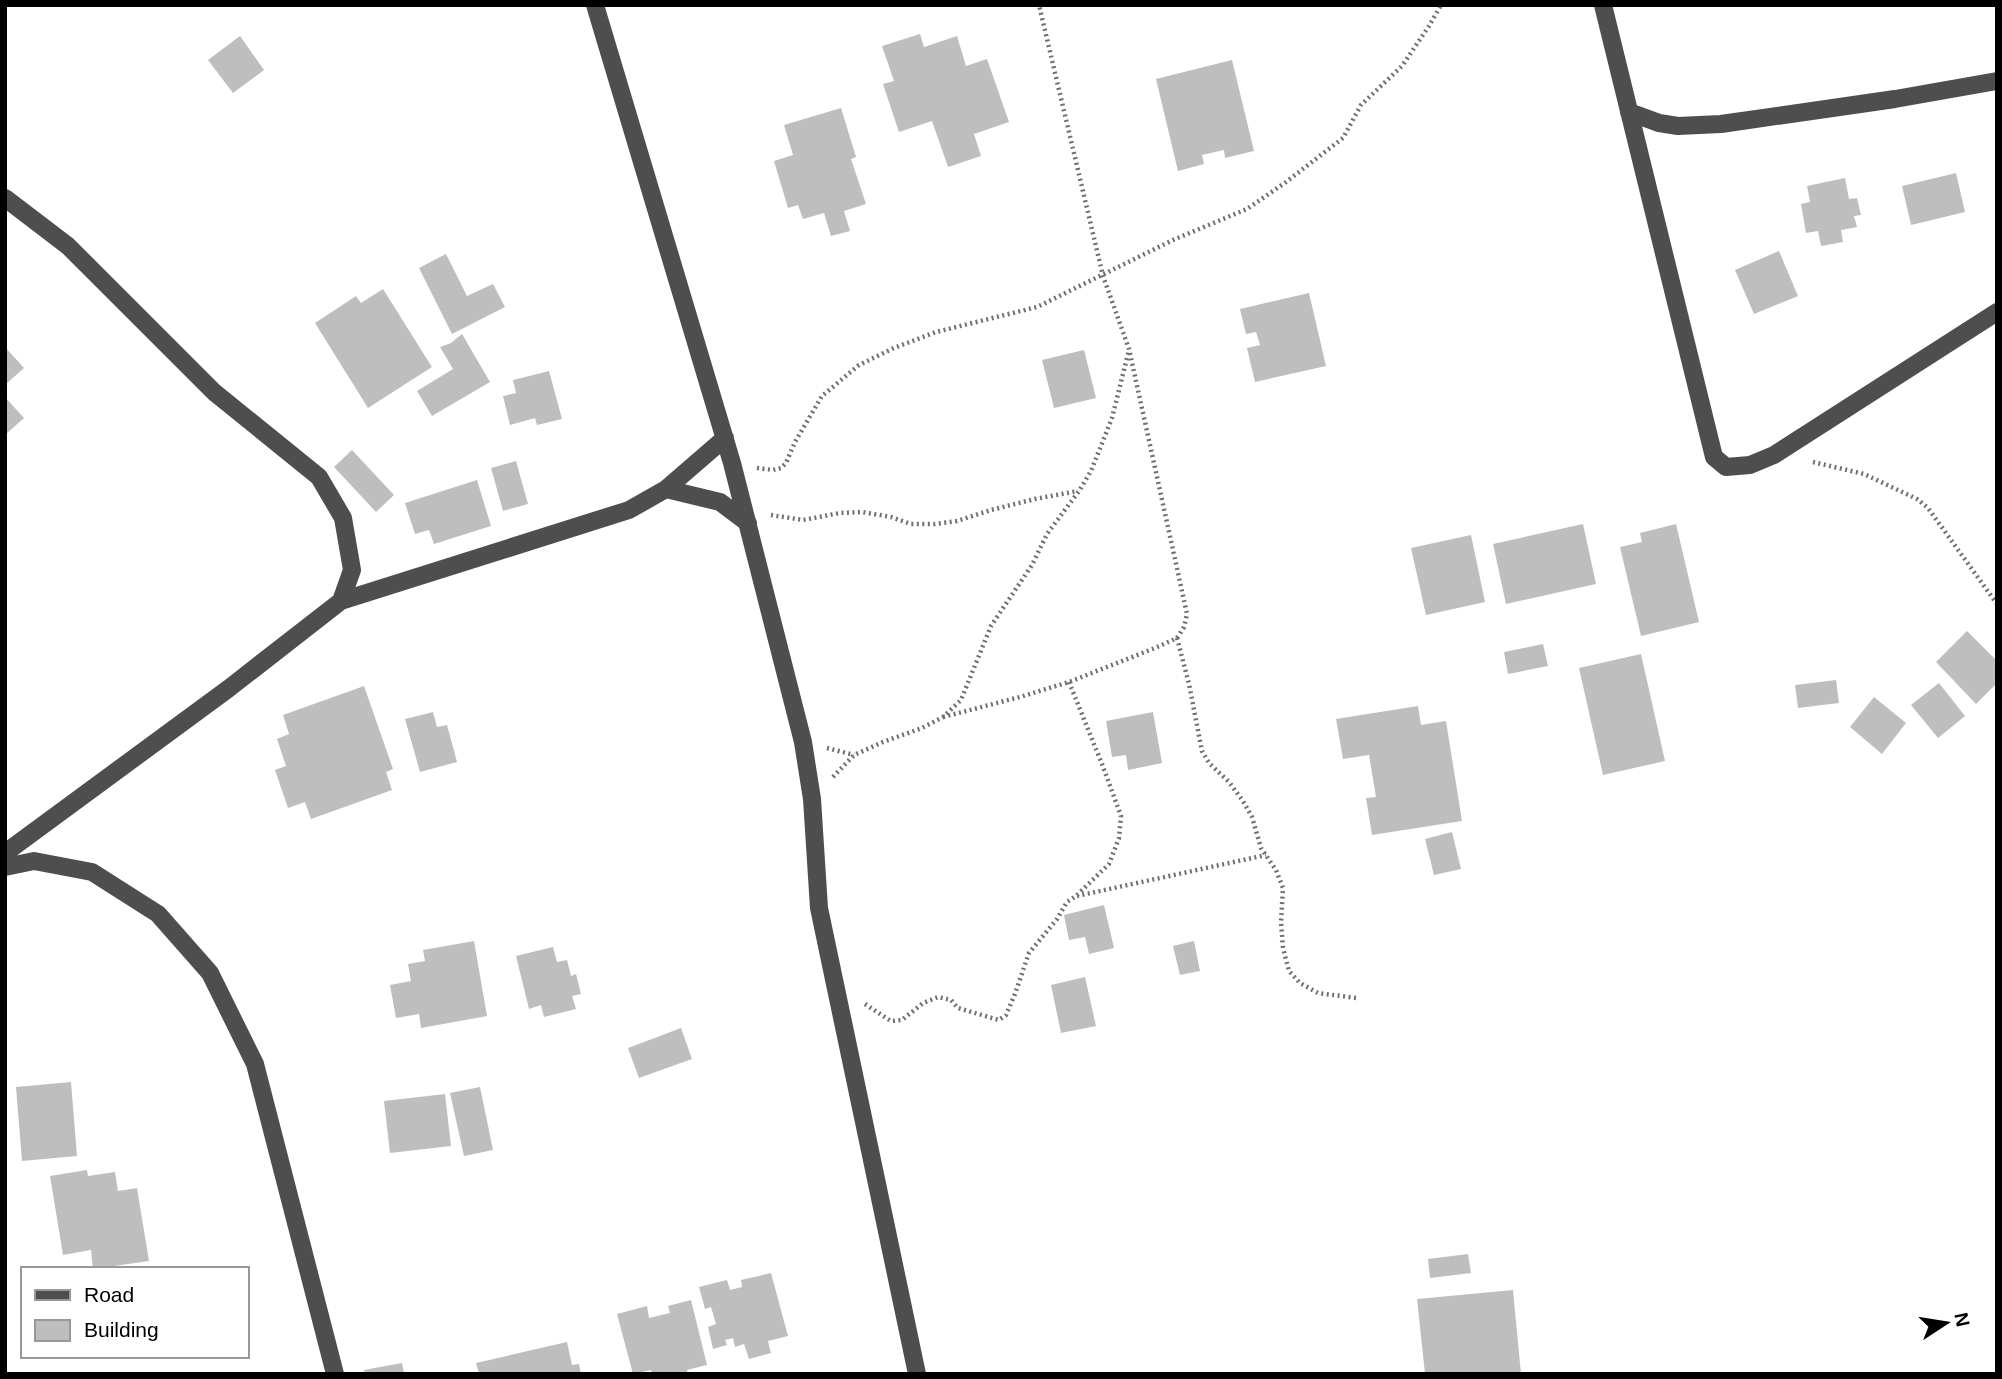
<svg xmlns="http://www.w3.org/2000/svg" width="2002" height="1379" viewBox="0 0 2002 1379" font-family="Helvetica,sans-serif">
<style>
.building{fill:#bebebe}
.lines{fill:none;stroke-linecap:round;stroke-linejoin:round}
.path{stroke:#707070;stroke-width:4.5;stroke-dasharray:2 3.5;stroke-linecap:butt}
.minor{stroke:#4e4e4e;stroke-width:18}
</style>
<rect width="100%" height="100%" fill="#fff"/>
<path class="building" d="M920,34L924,47L957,36L966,66L987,59L1009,122L974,134L981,156L948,167L932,121L899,132L883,84L894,81L882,46Z
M240,36L264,70L233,93L208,60Z
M1232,60L1254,151L1225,158L1224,150L1202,155L1204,164L1178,171L1156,79Z
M841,108L856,157L851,159L866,204L844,211L850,231L831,236L824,213L803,219L798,205L788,208L774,161L793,155L784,125Z
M1956,173L1965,212L1911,225L1902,186Z
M1845,178L1849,199L1857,198L1861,215L1854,216L1857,227L1841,230L1843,242L1821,246L1818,231L1806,233L1801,204L1810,202L1807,186Z
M1779,251L1798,296L1754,314L1735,270Z
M446,254L467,296L493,284L505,307L452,334L419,268Z
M383,289L432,367L368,408L315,323L356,296L361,303Z
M1309,293L1326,366L1255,382L1247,348L1260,345L1256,332L1246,334L1240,309Z
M462,334L490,382L432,416L417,391L453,369L440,347L451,343Z
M5,347L24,368L5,385Z
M1084,350L1096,398L1054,408L1042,360Z
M549,371L562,419L537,425L535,418L510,425L503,396L516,393L513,380Z
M5,397L24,418L5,435Z
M352,450L394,495L376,512L334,467Z
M516,461L528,504L503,511L491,468Z
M477,480L491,526L434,544L429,530L415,534L405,503Z
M1583,524L1596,584L1506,604L1493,544Z
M1676,524L1699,622L1641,636L1620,547L1642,542L1640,533Z
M1471,535L1485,602L1426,615L1411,548Z
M1967,631L1997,661V683L1976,704L1936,662Z
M1543,644L1548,666L1508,674L1504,652Z
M1641,654L1665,761L1603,775L1579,668Z
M1836,680L1839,703L1798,708L1795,685Z
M1939,683L1965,716L1938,738L1911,705Z
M364,686L393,769L386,772L392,790L311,819L305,802L288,808L275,770L286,766L277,739L289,734L283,715Z
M1874,697L1906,723L1882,754L1850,727Z
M1418,706L1421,725L1446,721L1462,821L1372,835L1366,798L1376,797L1369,755L1343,759L1336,719Z
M433,712L437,727L447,725L457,762L420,772L405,719Z
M1153,712L1162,763L1128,770L1126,755L1112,757L1106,721Z
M1452,832L1461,869L1434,875L1425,839Z
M1104,905L1114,948L1089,954L1085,937L1069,940L1064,915Z
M474,941L487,1016L421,1028L419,1014L396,1018L390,985L411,981L408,964L425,961L423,950Z
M1194,941L1200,971L1180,975L1173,946Z
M553,947L557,962L567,960L571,976L576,974L581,994L572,996L576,1009L544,1017L541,1005L529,1009L516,956Z
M1085,977L1096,1026L1061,1033L1051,985Z
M681,1028L692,1059L639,1078L628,1048Z
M71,1082L77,1156L22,1161L16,1087Z
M480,1087L493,1150L464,1156L450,1093Z
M445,1094L451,1146L390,1153L384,1101Z
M87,1170L88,1176L115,1172L118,1191L137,1188L149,1261L93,1269L91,1250L63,1255L50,1176Z
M1468,1254L1471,1273L1430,1278L1428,1259Z
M771,1273L788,1336L768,1341L771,1353L749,1359L744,1344L735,1347L733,1338L725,1340L727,1345L713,1349L708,1327L716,1324L711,1307L705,1309L699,1287L727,1280L730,1290L742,1287L741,1280Z
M1513,1290L1521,1374H1425L1417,1299Z
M691,1300L707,1365L687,1370L688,1374H652L651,1370L633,1374L617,1314L647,1306L649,1318L670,1313L668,1306Z
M567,1342L572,1365L579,1364L581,1374H479L476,1363Z
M402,1363L404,1374H365L364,1370Z"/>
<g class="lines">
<path class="path" d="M1813,462L1864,474L1917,499L1928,508L1997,604
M757,468L773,470L781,468L786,463L795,442L822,396L859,365L894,348L936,332L1037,307L1173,240L1247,209L1286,182L1343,138L1361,105L1402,66L1429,26L1441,5
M771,515L803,520L840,513L862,512L891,517L911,524H935L957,521L991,510L1035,499L1078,491
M1177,638L1189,684L1202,751L1209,763L1229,782L1243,801L1252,817L1261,848L1276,870L1283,888L1281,922L1283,948L1289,971L1300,983L1318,993L1356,998
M943,717L1020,697L1069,682L1155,648L1177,638L1184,627L1187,614L1129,349L1103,276L1039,5
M827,748L854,755
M833,777L854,755L883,742L922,728L943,717L961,700L991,626L1032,565L1047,534L1079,491L1091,471L1112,418L1129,350
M1077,896L1266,855
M865,1004L891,1021L902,1020L923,1003L938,997L951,1000L958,1008L999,1020L1006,1015L1015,994L1029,953L1057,919L1067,902L1076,896L1109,864L1119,838L1121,816L1102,764L1069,682"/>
<path class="minor" d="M595,5L732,463L803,742L812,799L819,908L917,1374
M1603,5L1714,457L1726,467L1750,465L1774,455L1997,312
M1629,112L1659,123L1678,126L1721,124L1895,99L1997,81
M5,198L68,246L214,392L319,477L343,518L352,570L341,601
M666,489L720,502L748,523
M5,853L228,689L341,601L629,510L666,489L725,438
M5,867L34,861L92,872L158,914L210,973L255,1064L335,1374"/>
</g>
<rect width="2002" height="1379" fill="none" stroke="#000000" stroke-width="14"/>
<rect x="21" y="1267" width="228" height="91" fill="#ffffff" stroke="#999999" stroke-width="2"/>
<rect x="35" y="1290" width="35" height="10" fill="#4e4e4e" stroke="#999999" stroke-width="2"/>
<text x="84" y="1302" font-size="21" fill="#000000">Road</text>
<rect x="35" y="1320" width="35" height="21" fill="#bebebe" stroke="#999999" stroke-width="2"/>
<text x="84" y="1337" font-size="21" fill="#000000">Building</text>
<g transform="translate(1946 1323) rotate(78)" stroke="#ffffff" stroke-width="5" paint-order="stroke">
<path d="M0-5L12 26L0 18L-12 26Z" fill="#000000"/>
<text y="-10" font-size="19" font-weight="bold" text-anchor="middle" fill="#000000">N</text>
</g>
</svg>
